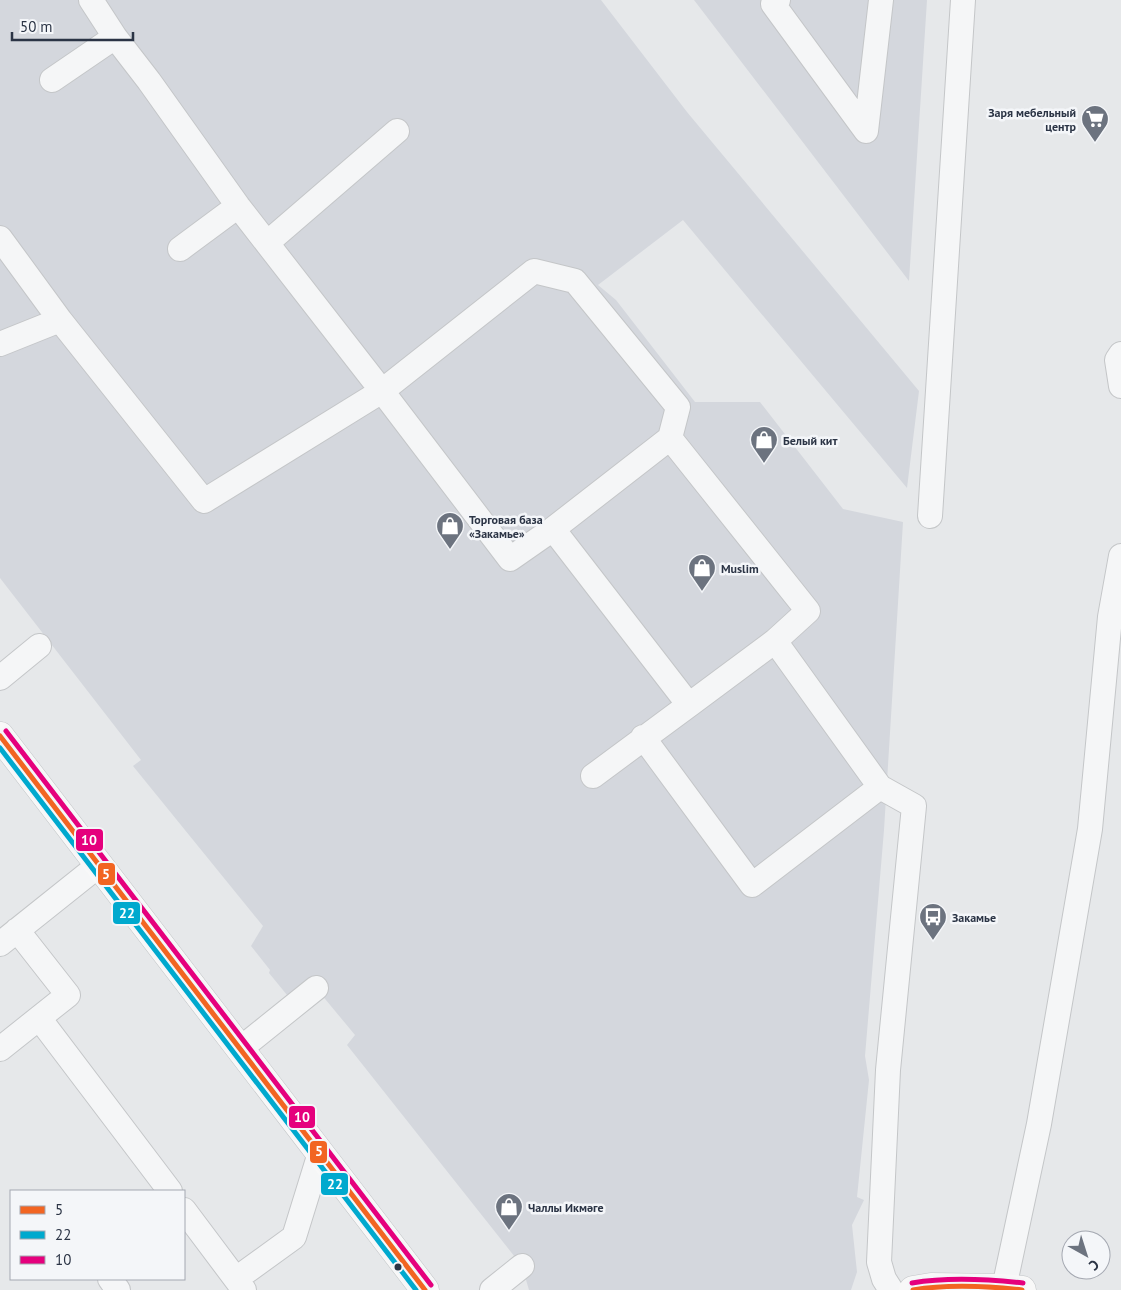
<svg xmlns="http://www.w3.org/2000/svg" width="1121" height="1290" viewBox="0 0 1121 1290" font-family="'PT Sans',sans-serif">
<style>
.built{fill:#d4d7dd}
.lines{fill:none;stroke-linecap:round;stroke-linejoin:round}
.minor-casing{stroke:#c4c6c8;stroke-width:26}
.major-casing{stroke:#c2c5c8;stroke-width:29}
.minor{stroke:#f5f6f7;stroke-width:24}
.major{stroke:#f8f8f8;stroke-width:28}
.bus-1-casing{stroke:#f4f6f9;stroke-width:9}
.bus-2-casing{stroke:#f4f6f9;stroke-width:9}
.bus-3-casing{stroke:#f4f6f9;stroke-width:9}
.bus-1{stroke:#f26522;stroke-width:5}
.bus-2{stroke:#00a9ce;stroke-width:5}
.bus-3{stroke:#e5007d;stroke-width:5}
.bus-dot{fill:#2b3445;stroke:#f4f6f9;stroke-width:2}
.labels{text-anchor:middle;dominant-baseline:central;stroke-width:5;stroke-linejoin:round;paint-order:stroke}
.poi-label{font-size:12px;font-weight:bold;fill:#2b3445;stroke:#f4f6f9;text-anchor:start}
.line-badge{stroke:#f4f6f9;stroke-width:2}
.badge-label{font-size:14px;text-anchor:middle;font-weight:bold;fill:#fff}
</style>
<rect width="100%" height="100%" fill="#e6e8ea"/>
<path class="built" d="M0,0H601L687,112L919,391L907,488L683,220L598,285L616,300L695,402H760L843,509L903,522L884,830L865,1056L869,1080L857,1197L864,1200L852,1225L857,1272L851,1290H529L522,1266L347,1045L355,1035L311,982L287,995L269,973L270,970L251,946L263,926L133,766L141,760L0,578Z
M694,0H927L909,281Z"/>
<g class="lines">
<defs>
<path id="minor" d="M91,0L115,37L149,81L238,206L382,391L510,559L553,529L689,705L775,641L880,787L914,806L888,1070L879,1262L884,1279L891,1290
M778,0L773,4L866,131L881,0
M52,80L115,37
M0,238L60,320
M267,243L397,131
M180,249L238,206
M0,344L60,320L204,501L382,391L534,271L575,281L678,407L670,438
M1121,354L1117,360L1121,386
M930,516L963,0
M553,529L670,438L808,611L775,641
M0,678L39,646
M643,737L752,885L880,787
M593,776L689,705
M0,944L99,865
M39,1018L170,1191
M0,1049L68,995L17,930
M240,1049L316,988
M184,1210L244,1290
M110,1279L118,1290
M236,1279L294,1237L320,1153
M1004,1288L1039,1124L1090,829L1110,617L1121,556
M492,1290L522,1266"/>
<path id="major" d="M0,736L425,1290
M913,1290L931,1287L1004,1288L1022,1290"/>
</defs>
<use href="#minor" class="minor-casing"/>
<use href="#major" class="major-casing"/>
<use href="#minor" class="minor"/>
<use href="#major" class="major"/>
<defs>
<path id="bus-1" d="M0,736L425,1290
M913,1290C948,1284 987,1286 1022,1290"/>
<path id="bus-2" d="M0,748L416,1290"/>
<path id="bus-3" d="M6,731L431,1285
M912,1283C947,1277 987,1279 1023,1283"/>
</defs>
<use href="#bus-1" class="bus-1-casing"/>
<use href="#bus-2" class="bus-2-casing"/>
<use href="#bus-3" class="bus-3-casing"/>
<use href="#bus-1" class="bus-1"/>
<use href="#bus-2" class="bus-2"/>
<use href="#bus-3" class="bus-3"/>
</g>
<defs>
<symbol id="supermarket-pin" viewBox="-11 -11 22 30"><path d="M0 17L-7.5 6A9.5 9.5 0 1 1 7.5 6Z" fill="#6c737f" stroke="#f4f6f9"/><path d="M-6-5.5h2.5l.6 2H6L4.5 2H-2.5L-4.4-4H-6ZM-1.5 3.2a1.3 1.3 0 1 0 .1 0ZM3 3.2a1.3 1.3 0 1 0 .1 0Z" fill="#fff"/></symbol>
<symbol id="shop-pin" viewBox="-11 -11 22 30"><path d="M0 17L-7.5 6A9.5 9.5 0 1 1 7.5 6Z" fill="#6c737f" stroke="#f4f6f9"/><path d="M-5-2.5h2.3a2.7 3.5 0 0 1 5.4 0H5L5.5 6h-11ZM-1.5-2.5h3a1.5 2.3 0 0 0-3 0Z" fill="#fff"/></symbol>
<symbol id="bus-pin" viewBox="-11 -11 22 30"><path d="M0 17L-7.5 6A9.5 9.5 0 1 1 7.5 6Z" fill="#6c737f" stroke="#f4f6f9"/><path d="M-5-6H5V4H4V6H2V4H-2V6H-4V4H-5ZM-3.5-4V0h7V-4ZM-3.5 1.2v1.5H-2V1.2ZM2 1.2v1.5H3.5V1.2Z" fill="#fff"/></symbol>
</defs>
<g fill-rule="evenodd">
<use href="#supermarket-pin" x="1079" y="103" width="32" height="43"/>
<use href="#shop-pin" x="748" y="424" width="32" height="43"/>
<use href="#shop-pin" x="434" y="510" width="32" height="43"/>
<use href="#shop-pin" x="686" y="552" width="32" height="43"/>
<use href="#bus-pin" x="917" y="901" width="32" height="43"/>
<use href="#shop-pin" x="493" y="1191" width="32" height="43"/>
</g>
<circle class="bus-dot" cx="398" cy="1267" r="4.5"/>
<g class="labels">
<g class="poi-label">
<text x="1076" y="112" text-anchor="end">Заря мебельный<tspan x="1076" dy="14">центр</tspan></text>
<text x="783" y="440">Белый кит</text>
<text x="469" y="519">Торговая база<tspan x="469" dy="14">«Закамье»</tspan></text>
<text x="721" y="568">Muslim</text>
<text x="952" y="917">Закамье</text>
<text x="528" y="1207">Чаллы Икмәге</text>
</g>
</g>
<g class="line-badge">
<rect x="75" y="828" width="29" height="24" rx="5" fill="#e5007d"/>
<rect x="97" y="862" width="19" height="24" rx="5" fill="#f26522"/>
<rect x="112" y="901" width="29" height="24" rx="5" fill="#00a9ce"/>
<rect x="288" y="1105" width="28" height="24" rx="5" fill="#e5007d"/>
<rect x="309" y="1140" width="19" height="24" rx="5" fill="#f26522"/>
<rect x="320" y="1172" width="29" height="24" rx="5" fill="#00a9ce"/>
</g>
<g class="badge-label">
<text x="89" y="845">10</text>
<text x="106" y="879">5</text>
<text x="127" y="918">22</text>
<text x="302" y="1122">10</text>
<text x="319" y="1156">5</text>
<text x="335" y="1189">22</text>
</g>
<rect x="10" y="1190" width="175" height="90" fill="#f4f6f9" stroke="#a4a8b1"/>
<rect x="20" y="1206" width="25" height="8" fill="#f26522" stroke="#a4a8b1"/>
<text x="55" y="1215" font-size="15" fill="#2b3445">5</text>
<rect x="20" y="1231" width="25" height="8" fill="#00a9ce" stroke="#a4a8b1"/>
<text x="55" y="1240" font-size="15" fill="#2b3445">22</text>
<rect x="20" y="1256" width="25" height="8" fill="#e5007d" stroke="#a4a8b1"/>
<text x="55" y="1265" font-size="15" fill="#2b3445">10</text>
<g transform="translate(1086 1255) rotate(141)"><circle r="24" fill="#f4f6f9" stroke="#a4a8b1"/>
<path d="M0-4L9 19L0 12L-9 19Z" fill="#6c737f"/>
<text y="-8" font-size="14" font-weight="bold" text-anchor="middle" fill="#2b3445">С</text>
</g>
<path d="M12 32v8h121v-8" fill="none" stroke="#2b3445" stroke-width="2.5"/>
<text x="20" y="32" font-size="15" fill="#2b3445" stroke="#f4f6f9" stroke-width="4" paint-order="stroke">50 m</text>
</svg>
